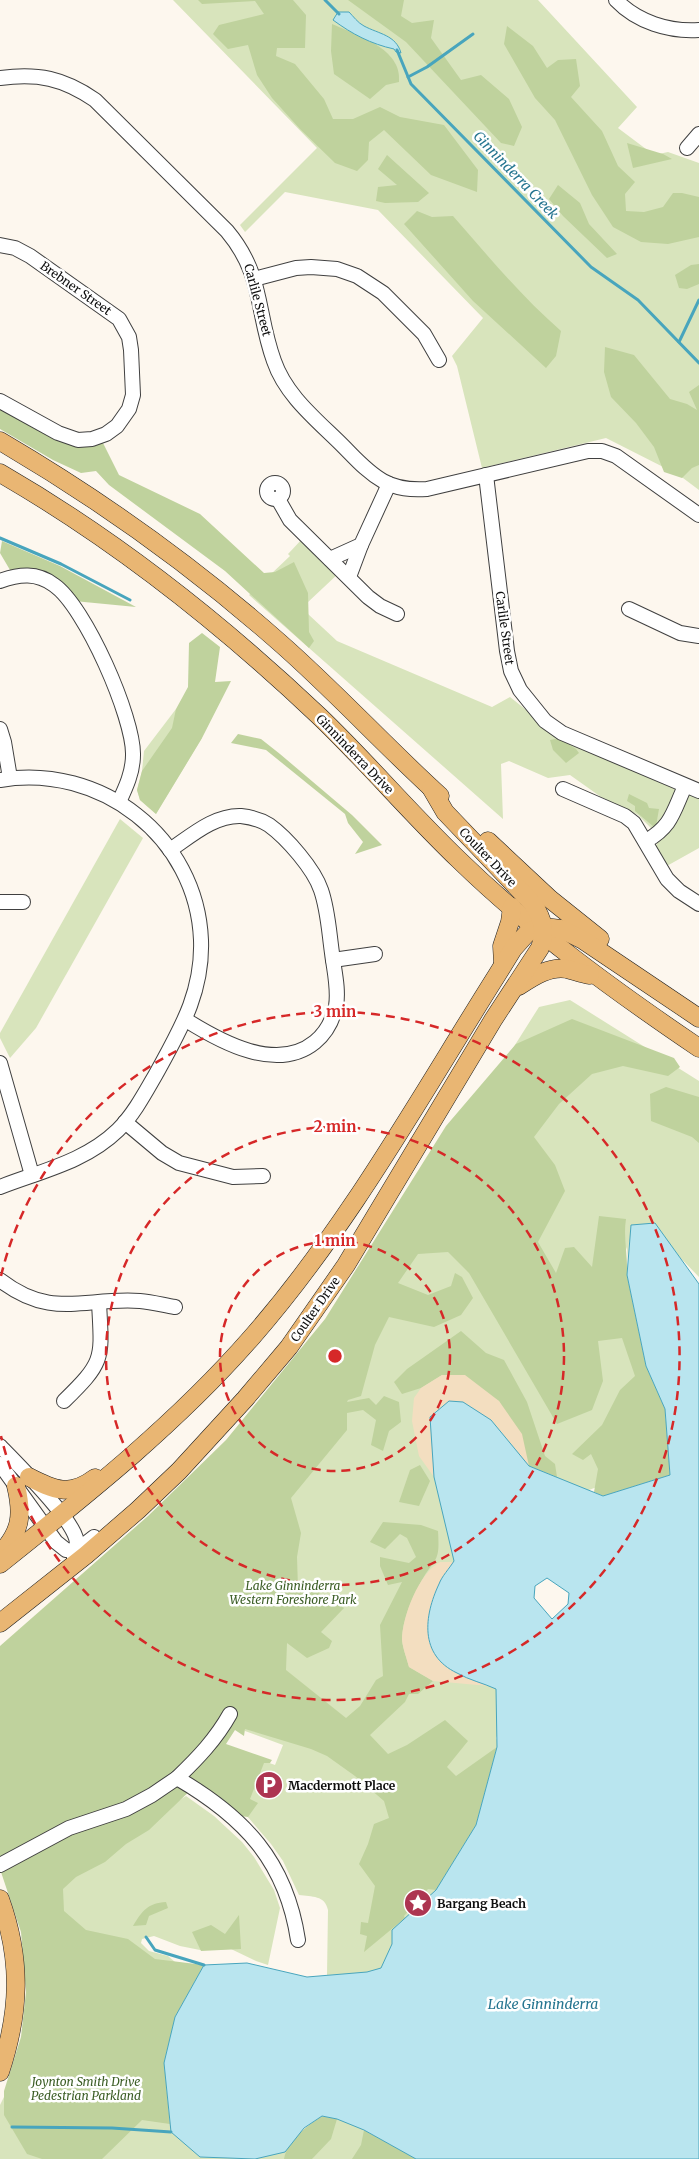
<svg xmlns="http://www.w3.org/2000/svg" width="699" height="2159" font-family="Merriweather,serif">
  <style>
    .green { fill: #d8e4bc }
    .forest { fill: #bfd29d }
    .sand { fill: #f3dec0 }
    .water { fill: #b9e5ef; stroke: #48a5bd; fill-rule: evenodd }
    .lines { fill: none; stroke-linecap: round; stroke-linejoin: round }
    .stream { stroke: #48a5bd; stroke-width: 3 }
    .minor-casing { stroke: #404040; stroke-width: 16 }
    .major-casing { stroke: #1e1e1e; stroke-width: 19 }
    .minor { stroke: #fff; stroke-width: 14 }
    .major { stroke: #e9b673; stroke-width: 18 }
    .ring { fill: none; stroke: #d62828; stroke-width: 2.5; stroke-dasharray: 9 6 }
    .labels { text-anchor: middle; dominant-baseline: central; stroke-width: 5; stroke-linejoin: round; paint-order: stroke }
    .street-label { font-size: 12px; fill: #0d0d0d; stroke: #fff }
    .park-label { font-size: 12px; font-style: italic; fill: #3b5d25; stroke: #fff }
    .poi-label { font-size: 12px; font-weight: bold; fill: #0d0d0d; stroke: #fff; text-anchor: start }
    .water-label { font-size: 14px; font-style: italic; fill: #257590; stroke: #fff }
    .centre { fill: #d62828; stroke: #fff; stroke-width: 2.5 }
    .ring-label { font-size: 15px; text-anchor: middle; font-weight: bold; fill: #d62828; stroke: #fff; stroke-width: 5; stroke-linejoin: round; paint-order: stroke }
  </style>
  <rect width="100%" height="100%" fill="#fdf7ee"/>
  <g class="green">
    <polygon points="173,0 538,0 637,107 618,128 654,155 668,152 699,163 699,490 679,475 606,438 482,468 457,366 452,356 483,318 378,210 285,192 245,232 240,225 317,148"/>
    <polygon points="303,538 340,572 307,603 308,614 337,641 492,707 510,697 540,721 699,792 699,848 665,867 655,848 660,837 638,815 601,797 570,775 548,778 509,761 501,764 503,819 249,595 290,556 288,554"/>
    <polygon points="176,709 202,738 156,814 140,800 137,790 142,771 144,751"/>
    <polygon points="120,819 143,838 36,1028 10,1058 0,1038 0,1033"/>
    <path d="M 570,1000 L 699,1081 L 699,1277 L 666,1243 L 629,1241 L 628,1261 L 627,1247 L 622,1261 L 649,1383 L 607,1483 L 584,1492 L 457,1557 L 426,1616 L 426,1644 L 498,1672 L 499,1731 L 496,1738 L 499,1745 L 489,1755 L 439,1888 L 380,1973 L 327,1975 L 328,1910 C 325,1895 312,1897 299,1895 L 283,1861 L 271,1844 L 247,1816 L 233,1750 L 275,1765 L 283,1745 L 245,1731 L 242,1723 L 218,1475 L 494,1078 L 539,1007 Z"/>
    <polygon points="186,1796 214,1816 242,1842 254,1857 274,1890 280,1908 268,1965 256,1961 231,1949 200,1950 180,1946 154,1936 142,1939 141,1943 149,1951 168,1956 175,1962 182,1963 163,2104 171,2127 258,2158 280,2152 330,2115 352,2122 373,2137 414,2159 0,2159 0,2105 15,2075 31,2026 20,1902"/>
  </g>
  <g class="forest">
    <polygon points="198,0 293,0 306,15 305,48 277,48 276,56 295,64 324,99 333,119 353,119 380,107 400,117 444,125 478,170 477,192 431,175 384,130 369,142 368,160 357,171 335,163 300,129 272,98 257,75 248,45 228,49 213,34 219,25 264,14 255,1 202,4"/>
    <polygon points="348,0 404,0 401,16 412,23 434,20 431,38 461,80 481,75 509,99 522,127 514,146 501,143 406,42"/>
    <path d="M 332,24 C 357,35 403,49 399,82 L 386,85 L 370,99 L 334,74 L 331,51 Z"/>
    <polygon points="507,26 533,46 547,68 558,60 576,59 580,86 571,97 602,131 618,166 635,182 625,194 626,211 644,212 663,207 673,193 682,193 699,197 699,237 668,244 641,242 613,227 592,195 555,120 535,98 504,44"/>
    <polygon points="627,143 663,154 672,159 633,168"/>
    <polygon points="387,155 429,193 418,202 385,203 376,201 378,187 397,185 378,169"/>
    <polygon points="558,185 580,203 589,224 617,254 607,258 563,216 549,199"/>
    <path d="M 417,211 L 432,217 L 453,216 C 488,256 521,296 561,331 L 556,356 L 546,368 L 473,301 L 404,224 Z"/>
    <polygon points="699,264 699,284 687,289 679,288 675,275 691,265"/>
    <polygon points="605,347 634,355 670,399 687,404 697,410 689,392 699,385 699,465 692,468 682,478 664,472 654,447 636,423 611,397 604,372"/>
    <polygon points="0,406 102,441 119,475 200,514 264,573 275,572 294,562 308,593 309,632 314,641 309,648 225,571 109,485 96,471 81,473 53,460 0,429"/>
    <polygon points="2,541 60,566 136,607 74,601 35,571 10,570 0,553"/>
    <polygon points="202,633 220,647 215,682 231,681 202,738 156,814 140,800 137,790 142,771 172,728 176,709 188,687 189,643"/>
    <polygon points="238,734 261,739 280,754 352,815 382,845 355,854 363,842 348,823 345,814 266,750 231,743"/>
    <polygon points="560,738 576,749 579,753 566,763 553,750 550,740"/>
    <polygon points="629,794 647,803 649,808 659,809 656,826 654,827 635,811 635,806 627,801"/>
    <path d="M 572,1019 L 674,1058 L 680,1067 L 668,1076 L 623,1066 L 592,1074 L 559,1104 L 534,1137 L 555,1165 L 565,1191 L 538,1242 L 556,1273 L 565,1248 L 574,1247 L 592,1267 L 599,1216 L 626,1219 C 623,1237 628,1256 627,1275 L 646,1366 L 665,1409 L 670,1475 L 603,1496 L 594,1492 L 598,1469 L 591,1454 L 583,1460 L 572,1454 L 602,1425 L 620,1390 L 635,1376 L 622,1338 L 598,1341 L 603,1381 L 592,1410 L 557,1424 L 469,1273 L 448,1252 L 418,1254 L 398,1283 L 428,1295 L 451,1286 L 455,1273 L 462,1277 L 473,1298 L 461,1315 L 434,1327 L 389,1317 L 375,1345 L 361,1396 L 348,1400 L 347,1402 L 369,1398 L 376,1405 L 384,1396 L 399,1402 L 401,1422 L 389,1431 L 383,1451 L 371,1445 L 376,1420 L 363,1410 L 347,1413 L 347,1430 L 291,1498 L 301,1533 L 297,1557 L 298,1588 L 317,1592 L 344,1608 L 321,1632 L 332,1641 L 329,1648 L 307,1658 L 287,1643 L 286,1670 L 346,1718 L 360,1706 L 376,1680 L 383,1676 L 380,1625 L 402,1582 L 388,1585 L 380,1566 L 380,1557 L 409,1563 L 416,1557 L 407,1538 L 400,1534 L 385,1549 L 370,1542 L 383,1522 L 421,1525 L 438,1531 C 440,1563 436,1556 422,1580 C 412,1597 402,1621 402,1640 C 403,1649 407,1659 409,1667 L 433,1681 L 418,1694 L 409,1694 L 405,1702 L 370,1735 L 388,1754 L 407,1745 L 445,1720 L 468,1741 L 447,1767 L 456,1776 L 497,1747 L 476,1825 L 436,1890 L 428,1889 L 404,1916 L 405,1918 L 364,1952 L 367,1936 L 360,1934 L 361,1922 L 368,1923 L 375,1886 L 359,1864 L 368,1844 L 374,1824 L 389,1818 L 384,1801 L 355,1776 L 327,1756 L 311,1749 L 245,1729 L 244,1736 L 235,1730 L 226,1744 L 272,1760 L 270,1763 L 264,1763 L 250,1799 L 258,1803 L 248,1817 L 240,1816 L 197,1784 L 149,1830 L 126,1844 L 105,1862 L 76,1877 L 63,1889 L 64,1911 L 86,1930 L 128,1939 L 155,1959 L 204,1965 L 175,2017 L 164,2063 L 170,2124 L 142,2120 L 102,2159 L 42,2159 L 27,2154 L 4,2115 L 4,2091 L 21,2037 L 26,1992 L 21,1932 L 0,1869 L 0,1646 L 148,1516 L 226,1440 L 325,1319 L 446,1126 L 516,1044 Z"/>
    <polygon points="666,1087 699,1097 699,1143 692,1137 651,1121 650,1094"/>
    <polygon points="461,1331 486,1353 504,1360 527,1402 545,1456 555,1464 557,1477 529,1466 499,1401 442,1375 421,1388 402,1394 394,1382 407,1369"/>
    <polygon points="420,1465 430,1481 419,1506 399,1502 410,1470"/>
    <path d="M 166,1902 L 168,1908 L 149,1916 L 146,1925 L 133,1926 C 142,1911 148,1903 166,1902 Z"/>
    <polygon points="239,1915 241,1949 201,1951 192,1932 211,1925 225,1934"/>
    <path d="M 322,2116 L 337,2119 L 331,2139 L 312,2159 L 284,2159 C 287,2140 307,2126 322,2116 Z"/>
    <polygon points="364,2130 415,2158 416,2159 352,2159 361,2145"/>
  </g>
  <g class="sand">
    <polygon points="442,1375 465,1375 499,1401 522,1434 529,1466 491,1420 430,1418 434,1477 419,1456 412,1421 414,1398 421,1388"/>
    <path d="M 440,1562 L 454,1562 L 439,1583 L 440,1661 L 456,1673 L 489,1686 L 433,1681 L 409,1667 C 407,1659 403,1649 402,1640 C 402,1617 419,1573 440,1562 Z"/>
  </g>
  <g class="water">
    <path d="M 338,12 L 349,12 C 353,16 358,23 364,26 C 379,34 396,35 401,53 L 396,52 L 394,49 C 371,44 352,34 333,20 Z"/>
    <path d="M 655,1223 L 699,1284 L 699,2159 L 416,2159 L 364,2130 L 337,2119 L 322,2116 L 304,2128 L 285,2152 L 255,2159 L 200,2157 L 171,2132 L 164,2063 L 175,2017 L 204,1965 L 247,1963 L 307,1977 L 367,1972 L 381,1968 L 392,1944 L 392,1930 L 436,1890 L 476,1825 L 497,1747 L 496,1689 C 483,1683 469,1680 457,1673 C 419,1655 424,1616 439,1584 C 442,1576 449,1569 454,1561 L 434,1477 L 430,1417 L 449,1401 L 463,1402 L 491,1420 L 529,1466 L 603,1496 L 670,1475 L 665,1409 L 646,1366 L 627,1275 L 631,1225 ZM 547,1578 L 569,1593 L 568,1604 L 552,1619 L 534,1598 L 535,1586 Z"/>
  </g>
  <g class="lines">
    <g class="stream">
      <polyline points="325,0 339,14"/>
      <polyline points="397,50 411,84 591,267 638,300 699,363"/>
      <polyline points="408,77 427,67 473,34"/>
      <polyline points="679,342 699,300"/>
      <polyline points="0,538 61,564 130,600"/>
      <polyline points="146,1937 155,1950 204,1965"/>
      <polyline points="12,2127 112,2128 171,2132"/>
    </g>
    <defs>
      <g id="minor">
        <path d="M 616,0 C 637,22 669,32 699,30"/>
        <path d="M 0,78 C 38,73 63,78 95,100 L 227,231 C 264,275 256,312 274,361 C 286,396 317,420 343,446 C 355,458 367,472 383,481 C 397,489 411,490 427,489 L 588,451 L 602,451 L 616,456 L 699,515"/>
        <polyline points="687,148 699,134"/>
        <polyline points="0,245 15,248 30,256 119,319 129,337 131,350 133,395 129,409 117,426 106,434 92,439 78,440 58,433 0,401"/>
        <polyline points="254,279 296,268 311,267 337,269 357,276 383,293 424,334 439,360"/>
        <polyline points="486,475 507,651 511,671 520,690 545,721 562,733 699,791"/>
        <circle cx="275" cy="491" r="8"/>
        <polyline points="278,499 290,520 368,597 380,606 397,614"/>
        <polyline points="330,559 361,545 389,484"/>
        <polyline points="349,577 361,545"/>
        <path d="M 0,581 C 19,574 37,572 54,585 C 85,606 134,718 133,755 C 133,772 126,787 119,802"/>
        <polyline points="629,609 680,633 699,636"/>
        <polyline points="0,729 4,742 10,778"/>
        <path d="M 0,780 C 100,763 197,837 201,940 C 203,993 180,1030 156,1074 C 145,1093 134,1114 118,1130 C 85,1162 41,1171 0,1187"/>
        <polyline points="563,789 625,816 634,823 667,879 679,891 699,904"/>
        <path d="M 646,841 C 672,826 673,812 685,786"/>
        <path d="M 170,850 C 191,836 214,815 241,816 C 250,817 261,820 269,825 C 287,838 314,869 321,890 C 328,910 329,932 332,953 C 334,970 339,989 336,1006 C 333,1019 326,1033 315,1042 C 277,1073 221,1042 186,1020"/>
        <polyline points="0,902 23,902"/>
        <polyline points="333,960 375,954"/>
        <polyline points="0,1063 32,1175"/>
        <polyline points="125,1122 162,1153 179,1163 233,1177 263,1176"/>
        <path d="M 0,1280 C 52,1320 84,1297 140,1301 C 152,1302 163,1305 175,1307"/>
        <path d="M 64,1401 C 105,1361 102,1359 99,1303"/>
        <path d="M 0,1446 C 19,1466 69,1515 76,1538 C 78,1545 77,1550 74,1557"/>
        <polyline points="0,1464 56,1542 66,1550 76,1551 94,1537"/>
        <path d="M 177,1778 C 198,1758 216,1739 230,1714"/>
        <path d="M 0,1865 L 69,1828 L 126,1809 L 152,1795 L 177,1778 C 244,1817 286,1861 298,1940"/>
      </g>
      <g id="major">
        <path d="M 0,441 C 99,499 193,566 279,642 C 335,691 385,746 440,796"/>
        <path d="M 0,473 C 116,540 222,624 319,716 C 367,762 410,813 459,860 C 532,931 615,991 699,1048"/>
        <polyline points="488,841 550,899 600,939"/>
        <polyline points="503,964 502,946 510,922 512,907"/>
        <path d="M 519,986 C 533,977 549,966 567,969 C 575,971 582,974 590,975"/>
        <path d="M 29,1477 C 54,1490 70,1497 95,1478"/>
        <path d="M 0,1554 C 21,1532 23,1515 16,1486"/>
        <path d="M 0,1564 C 89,1493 177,1423 252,1337 C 348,1227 420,1097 497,975 L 513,949 L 529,931 L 544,927 L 561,929 L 583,940 L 699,1018"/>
        <path d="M 0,1623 L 86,1555 L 138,1510 L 179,1471 L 245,1399 L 289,1347 L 346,1265 L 493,1020 L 540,948 C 546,931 543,919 533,904 L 445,812 L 431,788"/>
        <path d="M 0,1899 C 22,1960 20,2012 0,2072"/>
      </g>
    </defs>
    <use href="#minor" class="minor-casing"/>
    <use href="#major" class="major-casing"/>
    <use href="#minor" class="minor"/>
    <use href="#major" class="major"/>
  </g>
  <g class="ring">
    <circle cx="335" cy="1356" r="115"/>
    <circle cx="335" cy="1356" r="229"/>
    <path d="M1 1276A344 344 0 1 1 1 1436"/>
  </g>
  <defs>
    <symbol id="parking-disc" viewBox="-11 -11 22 22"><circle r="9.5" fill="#ad3551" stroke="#fff"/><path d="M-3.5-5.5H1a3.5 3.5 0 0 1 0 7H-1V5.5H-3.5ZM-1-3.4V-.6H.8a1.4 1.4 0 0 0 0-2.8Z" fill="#fff"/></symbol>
    <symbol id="sight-disc" viewBox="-11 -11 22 22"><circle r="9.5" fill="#ad3551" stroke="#fff"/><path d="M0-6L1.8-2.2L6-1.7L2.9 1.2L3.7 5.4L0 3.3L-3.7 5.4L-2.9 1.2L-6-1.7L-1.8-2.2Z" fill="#fff"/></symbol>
  </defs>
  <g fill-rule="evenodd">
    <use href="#parking-disc" x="253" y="1769" width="32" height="32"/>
    <use href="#sight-disc" x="402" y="1887" width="32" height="32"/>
  </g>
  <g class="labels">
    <g class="street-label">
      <text transform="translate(76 288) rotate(35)">Brebner Street</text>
      <text transform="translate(258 300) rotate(75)">Carlile Street</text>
      <text transform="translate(505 628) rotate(82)">Carlile Street</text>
      <text transform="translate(355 754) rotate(46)">Ginninderra Drive</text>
      <text transform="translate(488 857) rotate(46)">Coulter Drive</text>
      <text transform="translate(315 1309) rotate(-55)">Coulter Drive</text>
    </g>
    <g class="park-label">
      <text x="293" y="1585">Lake Ginninderra<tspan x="293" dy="14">Western Foreshore Park</tspan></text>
      <text x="86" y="2081">Joynton Smith Drive<tspan x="86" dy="14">Pedestrian Parkland</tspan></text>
    </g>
    <g class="poi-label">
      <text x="288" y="1785">Macdermott Place</text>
      <text x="437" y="1903">Bargang Beach</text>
    </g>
    <g class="water-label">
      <text transform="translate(516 175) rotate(46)">Ginninderra Creek</text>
      <text x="543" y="2004">Lake Ginninderra</text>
    </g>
  </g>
  <circle cx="335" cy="1356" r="8" class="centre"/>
  <g class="ring-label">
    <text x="335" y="1017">3 min</text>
    <text x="335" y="1132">2 min</text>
    <text x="335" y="1246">1 min</text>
  </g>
</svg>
